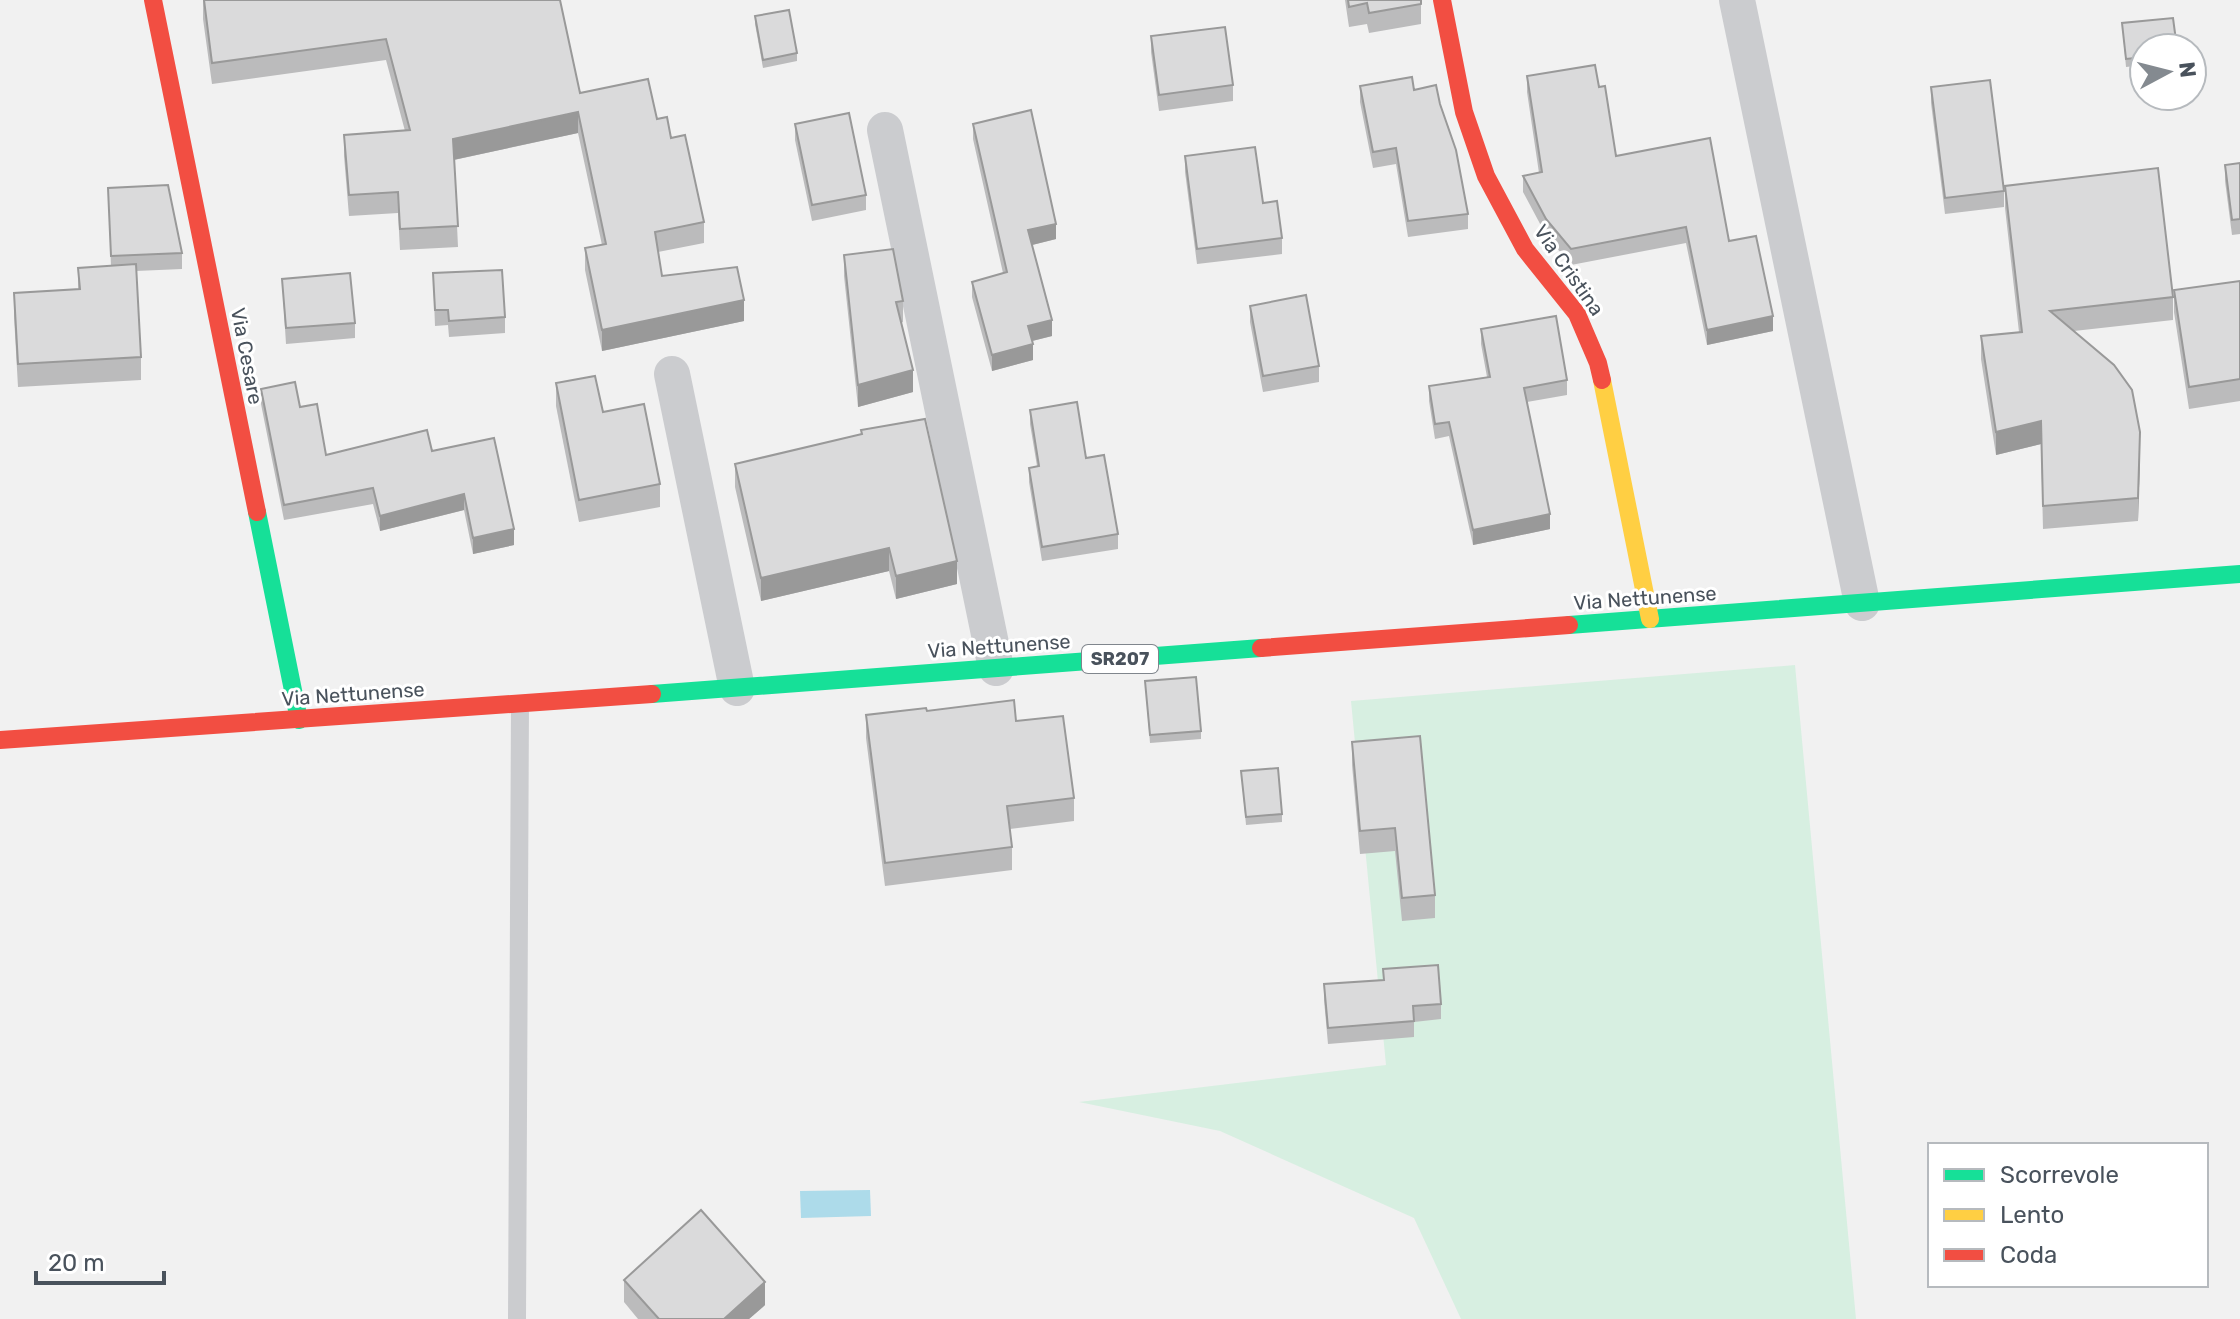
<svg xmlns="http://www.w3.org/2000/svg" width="2240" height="1319" font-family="Rubik,sans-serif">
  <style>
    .green { fill: #d7efe1 }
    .water { fill: #addbea }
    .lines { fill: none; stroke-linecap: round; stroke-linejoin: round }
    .lane { stroke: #cbcccf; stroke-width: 18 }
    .street { stroke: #cbcccf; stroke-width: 36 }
    .fast { stroke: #16e098; stroke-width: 18 }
    .slow { stroke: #ffcf43; stroke-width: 18 }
    .jam { stroke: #f24e42; stroke-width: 18 }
    .wall { fill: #bbbbbc }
    .shaded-wall { fill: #999 }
    .building { fill: #dadadb; stroke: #999; stroke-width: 2 }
    .labels { text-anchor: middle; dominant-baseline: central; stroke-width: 6; stroke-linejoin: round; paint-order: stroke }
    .shield { fill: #fff; stroke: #80868d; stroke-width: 2 }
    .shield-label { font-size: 18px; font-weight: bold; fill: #49525c }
    .street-label { font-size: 20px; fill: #49525c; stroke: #fff }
  </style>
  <rect width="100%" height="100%" fill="#f1f1f1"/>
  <polygon class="green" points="1795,665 1856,1319 1461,1319 1414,1218 1220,1131 1079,1102 1386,1065 1351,701"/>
  <polygon class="water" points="870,1190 871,1216 801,1218 800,1191"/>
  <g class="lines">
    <polyline class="lane" points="517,1319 520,704"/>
    <g class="street">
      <polyline points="1737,0 1862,603"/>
      <polyline points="885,130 996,668"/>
      <polyline points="672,374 737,688"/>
    </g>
    <g class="fast">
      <polyline points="257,512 299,720"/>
      <polyline points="1569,625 2240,574"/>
      <polyline points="652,694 1261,648"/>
    </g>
    <polyline class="slow" points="1602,380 1650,619"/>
    <g class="jam">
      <polyline points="153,0 257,512"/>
      <polyline points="1442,0 1464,112 1486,176 1525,249 1577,314 1598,363 1602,380"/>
      <polyline points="1261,648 1569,625"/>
      <polyline points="0,740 652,694"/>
    </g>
  </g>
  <g class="wall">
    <polygon points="203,0 560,0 580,93 657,119 671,138 704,222 704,243 658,252 662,276 744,321 602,351 585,270 585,248 602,245 578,133 454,160 458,247 400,250 398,213 349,216 344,156 344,135 405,131 386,60 212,84 203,19"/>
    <polygon points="1345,0 1421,0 1421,24 1369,33 1367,24 1349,27"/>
    <polygon points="755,16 797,53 797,61 763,68 755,24"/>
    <polygon points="2122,23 2144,48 2144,65 2126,67"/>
    <polygon points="1151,36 1233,85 1233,101 1159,111 1151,52"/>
    <polygon points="1527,76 1599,87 1616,156 1729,241 1773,331 1707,345 1686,243 1571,265 1546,235 1523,192 1523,176 1539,173 1527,92"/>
    <polygon points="1360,86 1414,90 1440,104 1468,214 1468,229 1408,237 1396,164 1373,168 1360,102"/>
    <polygon points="1931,87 2004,191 2004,207 1945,214 1931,103"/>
    <polygon points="795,124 866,195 866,210 812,221 795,140"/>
    <polygon points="973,124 1056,239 1032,245 1052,336 1032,341 1033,360 992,371 972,297 972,282 1003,273 973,139"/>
    <polygon points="1185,156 1263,203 1282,238 1282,254 1197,264 1185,172"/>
    <polygon points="2240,163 2240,234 2232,235 2225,181 2225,165"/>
    <polygon points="2005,186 2173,297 2173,320 2074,331 2140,455 2138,521 2043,529 2041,444 1996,455 1981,359 1981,336 2019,332 2005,208"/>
    <polygon points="108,188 182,253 182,269 136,271 141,357 141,380 18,387 14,316 14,293 78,289 78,268 111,266"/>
    <polygon points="844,255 903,301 903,322 901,323 913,392 858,407 844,276"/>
    <polygon points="433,273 505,317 505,333 449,337 448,325 435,326"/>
    <polygon points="282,279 355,323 355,338 286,344"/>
    <polygon points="2240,281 2240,401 2189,409 2174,312 2174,290"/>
    <polygon points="1250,306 1319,366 1319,382 1263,392 1250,322"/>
    <polygon points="1481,329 1567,380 1567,395 1527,402 1550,529 1473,545 1449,436 1435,439 1429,401 1429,386 1487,377 1481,344"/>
    <polygon points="556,383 660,484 660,507 579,522 556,406"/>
    <polygon points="261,389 300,407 326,455 432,451 514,545 473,554 464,510 380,531 373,504 284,520 261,404"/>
    <polygon points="1030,410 1086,458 1118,534 1118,549 1042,561 1029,482 1029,468 1037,466 1030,424"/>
    <polygon points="861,430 957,584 896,599 889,571 761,601 735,487 735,464 861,435"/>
    <polygon points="1145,681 1201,731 1201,739 1150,743"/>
    <polygon points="927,711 1016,721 1074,798 1074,821 1010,829 1012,847 1012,870 885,886 866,738 866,715"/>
    <polygon points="1352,742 1435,895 1435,918 1402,921 1395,851 1360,854 1352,765"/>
    <polygon points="1241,771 1282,814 1282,822 1246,825"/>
    <polygon points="1324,984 1441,1004 1441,1019 1414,1022 1414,1037 1328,1044 1324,1000"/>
    <polygon points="624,1280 765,1305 749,1319 638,1319 624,1302"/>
  </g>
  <g class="shaded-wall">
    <polygon points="578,112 578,133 453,160 453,139"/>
    <polygon points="1056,224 1056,239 1028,246 1028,230"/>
    <polygon points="744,300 744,321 602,351 602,330"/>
    <polygon points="1773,316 1773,331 1707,345 1707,330"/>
    <polygon points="1052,320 1052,336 1028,342 1028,326"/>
    <polygon points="1033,344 1033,360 992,371 992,355"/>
    <polygon points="913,370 913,392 858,407 858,385"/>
    <polygon points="2041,421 2041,444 1996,455 1996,432"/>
    <polygon points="2140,432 2140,455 2138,521 2138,498"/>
    <polygon points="464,494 464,510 380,531 380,516"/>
    <polygon points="1550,514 1550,529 1473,545 1473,530"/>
    <polygon points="514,529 514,545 473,554 473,538"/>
    <polygon points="889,548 889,571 761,601 761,578"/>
    <polygon points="957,561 957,584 896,599 896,576"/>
    <polygon points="765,1282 765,1305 749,1319 724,1319"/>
  </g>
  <g class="building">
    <polygon points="204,0 560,0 580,93 648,79 657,119 667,117 671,138 685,135 704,222 655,232 662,276 737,267 744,300 602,330 585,248 606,244 578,112 453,139 458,226 400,229 398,192 349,195 344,135 410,130 386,39 212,63"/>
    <polygon points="1348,0 1421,0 1421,4 1369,13 1367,3 1349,7"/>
    <polygon points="789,10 797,53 763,60 755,16"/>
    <polygon points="2173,18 2177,48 2144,48 2144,57 2126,59 2122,23"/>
    <polygon points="1225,27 1233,85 1159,95 1151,36"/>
    <polygon points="1595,65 1599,87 1605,86 1616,156 1710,138 1729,241 1756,236 1773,316 1707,330 1686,227 1571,249 1546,219 1523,176 1542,172 1527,76"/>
    <polygon points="1412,77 1414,90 1436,85 1440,104 1456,150 1468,214 1408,221 1396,148 1373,152 1360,86"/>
    <polygon points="1990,80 2004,191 1945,198 1931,87"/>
    <polygon points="1031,110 1056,224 1028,230 1052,320 1028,326 1033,344 992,355 972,282 1007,272 973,124"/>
    <polygon points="849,113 866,195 812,205 795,124"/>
    <polygon points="1255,147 1263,203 1277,201 1282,238 1197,249 1185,156"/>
    <polygon points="2240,163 2240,219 2232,220 2225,165"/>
    <polygon points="2158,168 2173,297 2050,311 2114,365 2132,390 2140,432 2138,498 2043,506 2041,421 1996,432 1981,336 2022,332 2005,186"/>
    <polygon points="168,185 182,253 111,256 108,188"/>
    <polygon points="893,249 903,301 896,302 913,370 858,385 844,255"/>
    <polygon points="136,264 141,357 18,364 14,293 80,289 78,268"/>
    <polygon points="502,270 505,317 449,321 448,310 435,310 433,273"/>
    <polygon points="350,273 355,323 286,328 282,279"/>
    <polygon points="2240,281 2240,379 2189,387 2174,290"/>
    <polygon points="1306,295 1319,366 1263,376 1250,306"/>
    <polygon points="1556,316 1567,380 1524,388 1550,514 1473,530 1449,422 1435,424 1429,386 1490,377 1481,329"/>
    <polygon points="595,376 603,412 644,404 660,484 579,500 556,383"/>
    <polygon points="295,382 300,407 317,404 326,455 427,430 432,451 494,438 514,529 473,538 464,494 380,516 373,488 284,505 261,389"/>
    <polygon points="1077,402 1086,458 1104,455 1118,534 1042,547 1029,468 1039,466 1030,410"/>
    <polygon points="925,419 957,561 896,576 889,548 761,578 735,464 862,434 861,430"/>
    <polygon points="1196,677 1201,731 1150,735 1145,681"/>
    <polygon points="1014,700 1016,721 1063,716 1074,798 1007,806 1012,847 885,863 866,715 926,708 927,711"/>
    <polygon points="1420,736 1435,895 1402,898 1395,828 1360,831 1352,742"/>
    <polygon points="1278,768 1282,814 1246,817 1241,771"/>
    <polygon points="1438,965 1441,1004 1413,1006 1414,1021 1328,1028 1324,984 1384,980 1383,969"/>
    <polygon points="701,1210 765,1282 724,1319 659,1319 624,1280"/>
  </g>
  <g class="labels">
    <rect class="shield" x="1082" y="645" width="76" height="28" rx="6"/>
    <g class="shield-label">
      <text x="1120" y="659">SR207</text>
    </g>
    <g class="street-label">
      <text transform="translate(1569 270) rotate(55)">Via Cristina</text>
      <text transform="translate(247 356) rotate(79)">Via Cesare</text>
      <text transform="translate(1645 598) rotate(-4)">Via Nettunense</text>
      <text transform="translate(999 646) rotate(-4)">Via Nettunense</text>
      <text transform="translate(353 694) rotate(-4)">Via Nettunense</text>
    </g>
  </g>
  <rect x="1928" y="1143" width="280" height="144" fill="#ffffff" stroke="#b6babe" stroke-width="2"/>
  <rect x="1944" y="1169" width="40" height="12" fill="#16e098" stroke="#b6babe" stroke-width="2"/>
  <text x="2000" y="1183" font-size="24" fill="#49525c">Scorrevole</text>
  <rect x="1944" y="1209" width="40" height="12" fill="#ffcf43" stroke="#b6babe" stroke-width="2"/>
  <text x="2000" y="1223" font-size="24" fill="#49525c">Lento</text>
  <rect x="1944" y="1249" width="40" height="12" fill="#f24e42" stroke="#b6babe" stroke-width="2"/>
  <text x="2000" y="1263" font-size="24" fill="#49525c">Coda</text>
  <g transform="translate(2168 72) rotate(83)"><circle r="38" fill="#ffffff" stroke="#b6babe" stroke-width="2"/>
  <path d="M0-6L14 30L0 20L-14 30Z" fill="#848a90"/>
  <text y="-12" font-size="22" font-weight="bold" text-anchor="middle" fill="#49525c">N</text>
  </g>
  <path d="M36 1271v12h128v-12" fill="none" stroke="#49525c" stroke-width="4"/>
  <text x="48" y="1271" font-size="24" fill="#49525c" stroke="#ffffff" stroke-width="6" paint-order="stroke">20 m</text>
</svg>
